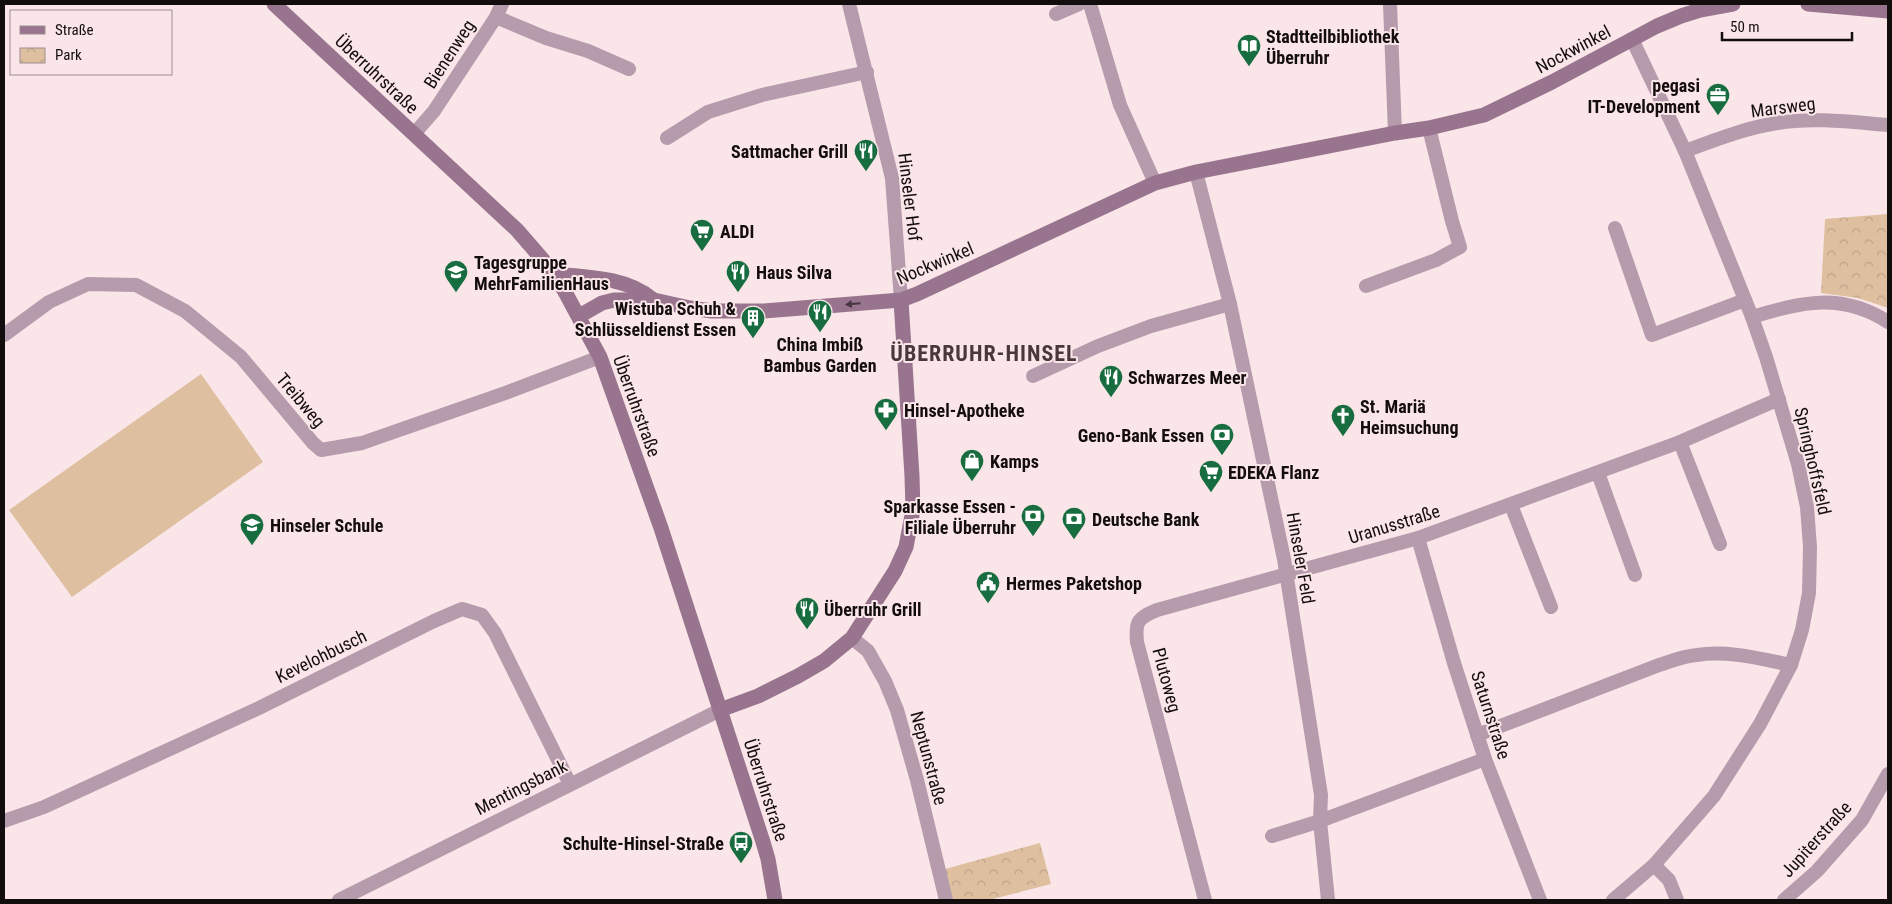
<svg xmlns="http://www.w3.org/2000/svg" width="1892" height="904" font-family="'Roboto Condensed',sans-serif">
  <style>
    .park { fill: url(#park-crowns) }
    .pitch { fill: #debfa0 }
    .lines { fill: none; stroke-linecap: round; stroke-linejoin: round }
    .street { stroke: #b59bac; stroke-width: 14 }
    .secondary { stroke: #99748e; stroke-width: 15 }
    .oneway { fill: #493641 }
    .labels { text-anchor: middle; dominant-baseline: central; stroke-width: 4; stroke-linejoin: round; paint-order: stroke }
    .poi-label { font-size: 18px; font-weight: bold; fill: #140d0e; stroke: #fae5e8; text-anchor: start }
    .street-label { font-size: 18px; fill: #140d0e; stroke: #fae5e8 }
    .district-label { font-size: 22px; font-weight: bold; letter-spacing: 1px; fill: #48383b; stroke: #fae5e8 }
  </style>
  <defs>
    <pattern id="park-crowns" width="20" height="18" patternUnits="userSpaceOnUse" patternTransform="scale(1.25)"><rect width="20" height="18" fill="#debfa0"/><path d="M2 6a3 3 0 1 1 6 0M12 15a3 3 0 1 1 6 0" fill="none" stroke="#bea389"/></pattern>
  </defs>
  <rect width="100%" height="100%" fill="#fae5e8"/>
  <g class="park">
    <polygon points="1888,214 1888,308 1858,298 1821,293 1825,219"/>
    <polygon points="1040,843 1051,884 989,900 953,900 945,869"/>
  </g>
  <polygon class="pitch" points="201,374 263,462 72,597 9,510"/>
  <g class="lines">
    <g class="street">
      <polyline points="849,4 892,178 901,300"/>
      <polyline points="1090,4 1120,105 1155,183"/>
      <polyline points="1390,4 1395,133"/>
      <polyline points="1056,14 1079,4"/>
      <polyline points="496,17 546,38 588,51 629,69"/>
      <polyline points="414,134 434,111 496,17 502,4"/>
      <polyline points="667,138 708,112 762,95 867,72"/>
      <path d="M 1685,151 C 1715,140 1745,128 1777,123 C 1813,117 1852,122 1888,125"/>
      <polyline points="1196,172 1230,304 1284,559 1321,795 1320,821 1328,900"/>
      <polyline points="1615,228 1652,335 1745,300"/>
      <polyline points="1366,286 1436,260 1460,247 1452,221 1429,128"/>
      <path d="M 1752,317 C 1802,302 1841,292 1888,322"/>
      <polyline points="4,335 49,302 88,284 136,285 185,311 241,357 313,443 321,450 362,443 508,392 600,357"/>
      <polyline points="1033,376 1098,346 1151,326 1230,304"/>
      <polyline points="1680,442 1720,544"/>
      <polyline points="1598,473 1635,575"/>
      <polyline points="1511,505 1551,607"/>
      <polyline points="1418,538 1454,663 1485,759 1540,900"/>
      <polyline points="852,638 868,651 885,681 897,710 917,780 946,900"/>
      <path d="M 1477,735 L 1659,665 C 1671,661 1684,656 1697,655 C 1728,650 1761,659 1791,665"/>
      <polyline points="4,821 44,807 259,708 434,621 462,609 482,615 495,633 570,784"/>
      <polyline points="1272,836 1320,821 1485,759"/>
      <polyline points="1654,865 1669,880 1677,900"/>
      <polyline points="339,900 720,710"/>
      <path d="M 1205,900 L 1137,642 C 1135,621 1138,618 1157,610 L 1418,538 L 1680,442 L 1779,399"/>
      <polyline points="1613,900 1654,865 1714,796 1760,724 1791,665 1802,630 1809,593 1810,547 1807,507 1798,464 1766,357 1752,317 1685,151 1632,39"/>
      <polyline points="1784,900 1817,871 1862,820 1888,774"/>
    </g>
    <g class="secondary">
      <polyline points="274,4 517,230 543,260 564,290 600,357 661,528 763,842 768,859 775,900"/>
      <polyline points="1808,4 1888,11"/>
      <path d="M 554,274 C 586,277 627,277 652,299"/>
      <polyline points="579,316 602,303 614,300 654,300 690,308 712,311 764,311 901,300 917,294 1155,183 1196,172 1395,133 1429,128 1484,115 1552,82 1657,26 1681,16 1700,10 1733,4"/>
      <polyline points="720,710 758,696 798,676 824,661 852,638 895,571 906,547 913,510 912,476 901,300"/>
    </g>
  </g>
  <defs><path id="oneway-solid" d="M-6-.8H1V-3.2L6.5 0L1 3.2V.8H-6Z" transform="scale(1.25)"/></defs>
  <use class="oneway" href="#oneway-solid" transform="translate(853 304) rotate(175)"/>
  <defs>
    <symbol id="library-pin" viewBox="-11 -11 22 30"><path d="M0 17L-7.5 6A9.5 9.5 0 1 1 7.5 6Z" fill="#176d3f" stroke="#fae5e8"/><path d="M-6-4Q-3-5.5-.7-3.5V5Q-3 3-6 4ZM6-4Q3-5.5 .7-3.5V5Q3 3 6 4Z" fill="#fff"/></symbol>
    <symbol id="office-pin" viewBox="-11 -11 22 30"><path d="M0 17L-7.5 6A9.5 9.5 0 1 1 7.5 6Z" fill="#176d3f" stroke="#fae5e8"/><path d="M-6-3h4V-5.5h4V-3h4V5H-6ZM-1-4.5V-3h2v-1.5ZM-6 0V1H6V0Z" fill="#fff"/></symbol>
    <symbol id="restaurant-pin" viewBox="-11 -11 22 30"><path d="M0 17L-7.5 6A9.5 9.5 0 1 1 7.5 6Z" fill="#176d3f" stroke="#fae5e8"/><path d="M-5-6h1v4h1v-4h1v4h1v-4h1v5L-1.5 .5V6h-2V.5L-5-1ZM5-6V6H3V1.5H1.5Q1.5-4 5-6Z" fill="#fff"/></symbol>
    <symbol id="supermarket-pin" viewBox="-11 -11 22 30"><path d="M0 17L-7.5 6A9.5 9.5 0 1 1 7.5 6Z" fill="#176d3f" stroke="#fae5e8"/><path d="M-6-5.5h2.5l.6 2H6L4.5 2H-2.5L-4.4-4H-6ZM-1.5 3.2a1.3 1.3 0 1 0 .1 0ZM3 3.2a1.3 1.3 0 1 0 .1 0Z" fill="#fff"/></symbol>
    <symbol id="school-pin" viewBox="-11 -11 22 30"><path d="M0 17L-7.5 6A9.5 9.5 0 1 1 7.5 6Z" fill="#176d3f" stroke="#fae5e8"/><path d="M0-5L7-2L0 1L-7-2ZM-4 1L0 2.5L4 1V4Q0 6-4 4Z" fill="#fff"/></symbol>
    <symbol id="building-pin" viewBox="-11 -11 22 30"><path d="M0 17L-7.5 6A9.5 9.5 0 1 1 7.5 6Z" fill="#176d3f" stroke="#fae5e8"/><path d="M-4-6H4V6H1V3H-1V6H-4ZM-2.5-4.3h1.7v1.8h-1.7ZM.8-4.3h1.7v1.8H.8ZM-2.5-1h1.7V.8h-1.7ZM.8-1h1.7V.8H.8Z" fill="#fff"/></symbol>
    <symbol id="pharmacy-pin" viewBox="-11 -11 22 30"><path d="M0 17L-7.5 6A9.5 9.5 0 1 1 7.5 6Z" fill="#176d3f" stroke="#fae5e8"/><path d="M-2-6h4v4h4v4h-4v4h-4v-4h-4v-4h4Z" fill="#fff"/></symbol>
    <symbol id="church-pin" viewBox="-11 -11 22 30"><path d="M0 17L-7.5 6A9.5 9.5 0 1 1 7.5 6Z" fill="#176d3f" stroke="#fae5e8"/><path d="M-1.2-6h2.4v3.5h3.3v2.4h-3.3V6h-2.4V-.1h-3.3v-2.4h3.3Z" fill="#fff"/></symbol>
    <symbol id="bank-pin" viewBox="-11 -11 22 30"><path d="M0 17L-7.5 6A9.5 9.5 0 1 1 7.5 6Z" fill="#176d3f" stroke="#fae5e8"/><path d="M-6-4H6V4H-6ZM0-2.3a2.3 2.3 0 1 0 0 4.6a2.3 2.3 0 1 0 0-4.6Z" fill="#fff"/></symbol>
    <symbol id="shop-pin" viewBox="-11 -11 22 30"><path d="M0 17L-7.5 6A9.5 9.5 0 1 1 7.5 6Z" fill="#176d3f" stroke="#fae5e8"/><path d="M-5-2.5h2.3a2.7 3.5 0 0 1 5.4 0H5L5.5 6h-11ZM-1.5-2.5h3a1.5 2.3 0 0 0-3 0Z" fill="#fff"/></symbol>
    <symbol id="civic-pin" viewBox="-11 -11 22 30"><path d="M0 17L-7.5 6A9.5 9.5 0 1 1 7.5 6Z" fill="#176d3f" stroke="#fae5e8"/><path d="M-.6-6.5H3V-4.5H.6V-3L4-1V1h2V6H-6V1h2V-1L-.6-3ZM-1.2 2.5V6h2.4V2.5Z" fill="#fff"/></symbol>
    <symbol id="bus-pin" viewBox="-11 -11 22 30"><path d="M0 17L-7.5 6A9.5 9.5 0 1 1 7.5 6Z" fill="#176d3f" stroke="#fae5e8"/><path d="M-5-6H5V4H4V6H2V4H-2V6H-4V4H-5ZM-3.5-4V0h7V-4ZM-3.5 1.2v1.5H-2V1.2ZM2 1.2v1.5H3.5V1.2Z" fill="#fff"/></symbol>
  </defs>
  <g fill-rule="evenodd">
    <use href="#library-pin" x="1235" y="32" width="28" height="38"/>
    <use href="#office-pin" x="1704" y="81" width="28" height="38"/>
    <use href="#restaurant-pin" x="852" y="137" width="28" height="38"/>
    <use href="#supermarket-pin" x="688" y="217" width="28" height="38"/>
    <use href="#school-pin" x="442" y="258" width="28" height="38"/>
    <use href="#restaurant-pin" x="724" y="258" width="28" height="38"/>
    <use href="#restaurant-pin" x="806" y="298" width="28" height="38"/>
    <use href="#building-pin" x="739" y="304" width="28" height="38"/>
    <use href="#restaurant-pin" x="1097" y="363" width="28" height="38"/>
    <use href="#pharmacy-pin" x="872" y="396" width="28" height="38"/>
    <use href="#church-pin" x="1329" y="402" width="28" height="38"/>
    <use href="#bank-pin" x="1208" y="421" width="28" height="38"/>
    <use href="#shop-pin" x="958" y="447" width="28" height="38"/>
    <use href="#supermarket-pin" x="1197" y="458" width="28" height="38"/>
    <use href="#bank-pin" x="1019" y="502" width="28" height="38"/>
    <use href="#bank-pin" x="1060" y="505" width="28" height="38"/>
    <use href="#school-pin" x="238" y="511" width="28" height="38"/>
    <use href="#civic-pin" x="974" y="569" width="28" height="38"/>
    <use href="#restaurant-pin" x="793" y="595" width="28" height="38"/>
    <use href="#bus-pin" x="727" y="829" width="28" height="38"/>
  </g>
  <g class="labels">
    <g class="poi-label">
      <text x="1266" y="36">Stadtteilbibliothek<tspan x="1266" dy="21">Überruhr</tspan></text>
      <text x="1700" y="85" text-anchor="end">pegasi<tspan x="1700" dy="21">IT-Development</tspan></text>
      <text x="848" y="151" text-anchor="end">Sattmacher Grill</text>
      <text x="720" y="231">ALDI</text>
      <text x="474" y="262">Tagesgruppe<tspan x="474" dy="21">MehrFamilienHaus</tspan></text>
      <text x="756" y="272">Haus Silva</text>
      <text x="736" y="308" text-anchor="end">Wistuba Schuh &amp;<tspan x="736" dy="21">Schlüsseldienst Essen</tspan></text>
      <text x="820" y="344" text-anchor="middle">China Imbiß<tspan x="820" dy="21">Bambus Garden</tspan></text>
      <text x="1128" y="377">Schwarzes Meer</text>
      <text x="1360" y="406">St. Mariä<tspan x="1360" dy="21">Heimsuchung</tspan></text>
      <text x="904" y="410">Hinsel-Apotheke</text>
      <text x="1204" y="435" text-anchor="end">Geno-Bank Essen</text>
      <text x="990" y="461">Kamps</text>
      <text x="1228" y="472">EDEKA Flanz</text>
      <text x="1016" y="506" text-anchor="end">Sparkasse Essen -<tspan x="1016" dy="21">Filiale Überruhr</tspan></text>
      <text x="1092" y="519">Deutsche Bank</text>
      <text x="270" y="525">Hinseler Schule</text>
      <text x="1006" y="583">Hermes Paketshop</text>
      <text x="824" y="609">Überruhr Grill</text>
      <text x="724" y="843" text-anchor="end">Schulte-Hinsel-Straße</text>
    </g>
    <g class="street-label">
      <text transform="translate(1573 49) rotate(-28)">Nockwinkel</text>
      <text transform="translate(449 54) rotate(-57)">Bienenweg</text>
      <text transform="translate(377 74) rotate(43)">Überruhrstraße</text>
      <text transform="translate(1783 107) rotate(-7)">Marsweg</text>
      <text transform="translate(910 197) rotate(83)">Hinseler Hof</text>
      <text transform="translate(935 263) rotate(-23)">Nockwinkel</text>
      <text transform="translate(301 400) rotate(50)">Treibweg</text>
      <text transform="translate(637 406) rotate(70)">Überruhrstraße</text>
      <text transform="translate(1813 461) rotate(77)">Springhoffsfeld</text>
      <text transform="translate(1394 524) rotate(-17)">Uranusstraße</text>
      <text transform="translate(1301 558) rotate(80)">Hinseler Feld</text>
      <text transform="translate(321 656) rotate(-26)">Kevelohbusch</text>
      <text transform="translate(1167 680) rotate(75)">Plutoweg</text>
      <text transform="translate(1491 715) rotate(72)">Saturnstraße</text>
      <text transform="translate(929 758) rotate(75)">Neptunstraße</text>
      <text transform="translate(521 787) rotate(-27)">Mentingsbank</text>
      <text transform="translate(766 790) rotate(72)">Überruhrstraße</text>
      <text transform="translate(1816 839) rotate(-48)">Jupiterstraße</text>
    </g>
    <g class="district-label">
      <text x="984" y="353">ÜBERRUHR-HINSEL</text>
    </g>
  </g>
  <rect width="1892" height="904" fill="none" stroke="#140d0e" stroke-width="10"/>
  <rect x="10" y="10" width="162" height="65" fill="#fae5e8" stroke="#9e8f91"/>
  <rect x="20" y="26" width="25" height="8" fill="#99748e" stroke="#9e8f91"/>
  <text x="55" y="35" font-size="15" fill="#140d0e">Straße</text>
  <rect x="20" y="48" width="25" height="15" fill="url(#park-crowns)" stroke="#9e8f91"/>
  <text x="55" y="60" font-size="15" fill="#140d0e">Park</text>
  <path d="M1722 32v8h130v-8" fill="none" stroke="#140d0e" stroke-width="2.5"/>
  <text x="1730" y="32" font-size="15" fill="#140d0e" stroke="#fae5e8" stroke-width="4" paint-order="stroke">50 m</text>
</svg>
